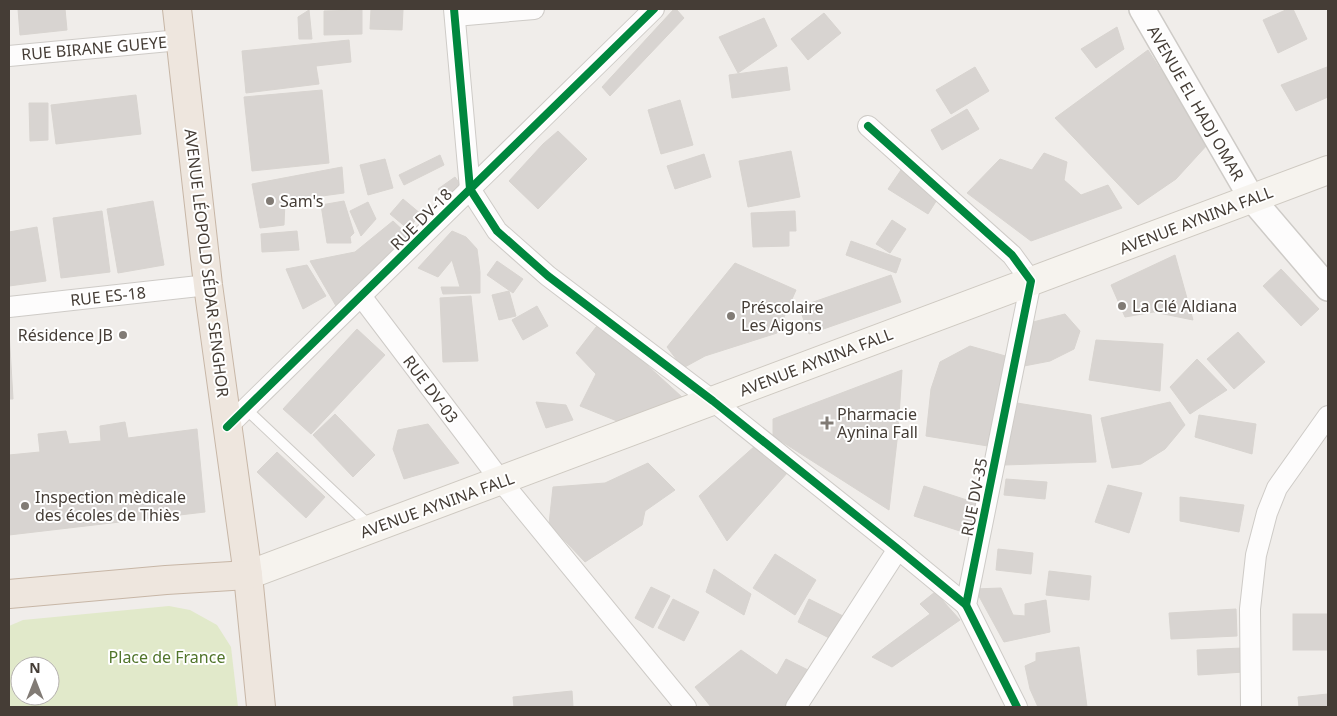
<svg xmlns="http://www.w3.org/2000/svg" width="1337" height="716" font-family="'Noto Sans',sans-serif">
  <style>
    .green { fill: #e1e9ca; fill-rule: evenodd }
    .building { fill: #d8d4d1; stroke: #d8d4d0 }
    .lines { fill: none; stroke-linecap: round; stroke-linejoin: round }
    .service-casing { stroke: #cecbc7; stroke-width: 12 }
    .minor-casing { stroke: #cecbc7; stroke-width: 22 }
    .tertiary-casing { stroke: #cecbc7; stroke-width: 28 }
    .secondary-casing { stroke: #cec9c1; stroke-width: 30 }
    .trunk-casing { stroke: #c7b6a6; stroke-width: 30 }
    .service { stroke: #fdfcfc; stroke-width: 10 }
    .minor { stroke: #fdfcfc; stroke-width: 20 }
    .tertiary { stroke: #fdfcfc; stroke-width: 25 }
    .secondary { stroke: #f6f3ee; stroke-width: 28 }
    .trunk { stroke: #eee6de; stroke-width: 28 }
    .cycleway-casing { stroke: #fff; stroke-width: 11 }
    .cycleway { stroke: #00873e; stroke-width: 8 }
    .poi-dot { fill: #817b75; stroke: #fff; stroke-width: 2 }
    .labels { text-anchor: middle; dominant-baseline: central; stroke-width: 4; stroke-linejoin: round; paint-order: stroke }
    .street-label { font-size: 16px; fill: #453d36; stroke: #fff }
    .poi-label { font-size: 16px; fill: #453d36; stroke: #fff; text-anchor: start }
    .park-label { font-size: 16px; fill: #51752b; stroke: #fff }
  </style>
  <rect width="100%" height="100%" fill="#f0edea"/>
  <path class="green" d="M 169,606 L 190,610 L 217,625 L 231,647 L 238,707 L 9,707 L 9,626 L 23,620 ZM 20,666 L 50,666 L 50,696 L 20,696 Z"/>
  <g class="building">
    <polygon points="18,9 65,9 67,30 20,35"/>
    <polygon points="371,9 403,10 402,30 370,29"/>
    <polygon points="674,9 676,9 684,18 610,96 602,87"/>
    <polygon points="1288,9 1293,9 1307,39 1278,53 1263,20"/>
    <polygon points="309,10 312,39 299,39 298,17"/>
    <polygon points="362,10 362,34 324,35 324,11"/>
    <polygon points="824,13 841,33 808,60 791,39"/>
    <polygon points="764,18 777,46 738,73 719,37"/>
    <polygon points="1117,27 1124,49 1096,68 1081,49"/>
    <polygon points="349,40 351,62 316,66 319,84 246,93 242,51"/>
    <polygon points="1148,50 1208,144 1176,179 1138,205 1055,118"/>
    <polygon points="787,67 790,90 732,98 729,75"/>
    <polygon points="975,67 989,91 951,114 936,90"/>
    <polygon points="1327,67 1328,97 1296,111 1281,85"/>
    <polygon points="322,90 329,163 252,171 244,97"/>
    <polygon points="136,95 141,134 56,144 51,105"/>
    <polygon points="680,100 693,145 661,154 648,110"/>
    <polygon points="29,103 48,103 48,140 30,141"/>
    <polygon points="967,109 979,129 942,150 931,130"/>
    <polygon points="558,131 587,159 573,173 543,144"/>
    <polygon points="543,144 573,173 538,209 509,181"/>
    <polygon points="791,151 800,197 748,207 739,161"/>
    <polygon points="1044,153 1067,162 1064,180 1081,195 1108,185 1122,208 1031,241 967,193 1000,159 1032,170"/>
    <polygon points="704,154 711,177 675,189 667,166"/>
    <polygon points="440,155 444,165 404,185 399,175"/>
    <polygon points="385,159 393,188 368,195 360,165"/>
    <polygon points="342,167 344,193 285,201 284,225 260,228 252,184"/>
    <polygon points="901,170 940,195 928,214 888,189"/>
    <polygon points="455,177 462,187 445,199 438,189"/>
    <polygon points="403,199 421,214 408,229 390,214"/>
    <polygon points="153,201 164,265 118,273 107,209"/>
    <polygon points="344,201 354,233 350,237 351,243 327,243 321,205"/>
    <polygon points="368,202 376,219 361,236 350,211"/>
    <polygon points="102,211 110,272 61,278 53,218"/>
    <polygon points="795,211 796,231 789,231 789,246 753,247 751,213"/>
    <polygon points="892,220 906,229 890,253 876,244"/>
    <polygon points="393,221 408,235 370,279 336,306 310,261 355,252"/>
    <polygon points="37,227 46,281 9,286 9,232"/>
    <polygon points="297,231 299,250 262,252 261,234"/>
    <polygon points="452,231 466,237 477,249 480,272 480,293 443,294 441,287 460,287 452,260 438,277 418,268"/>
    <polygon points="851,241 901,259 896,273 846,255"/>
    <polygon points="1175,255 1193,320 1154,312 1125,317 1111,285"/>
    <polygon points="497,261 523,279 513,293 487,275"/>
    <polygon points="735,263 796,290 777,333 705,356 683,368 667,347"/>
    <polygon points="307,265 326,296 303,309 286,269"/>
    <polygon points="1281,269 1319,309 1301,326 1263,286"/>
    <polygon points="891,275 901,302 809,334 799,307"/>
    <polygon points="509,291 516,316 499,320 492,295"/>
    <polygon points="471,296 478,361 443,362 440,298"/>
    <polygon points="537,306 548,326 523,340 512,320"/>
    <polygon points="1065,314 1080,331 1074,349 1050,361 1024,366 1033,322"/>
    <polygon points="600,322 683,398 622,423 580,406 596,374 576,353"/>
    <polygon points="357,329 385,355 311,434 283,409"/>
    <polygon points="9,331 13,399 9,399"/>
    <polygon points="1238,332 1265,362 1234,389 1207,359"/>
    <polygon points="1096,340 1163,344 1160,391 1089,380"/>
    <polygon points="970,346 1009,357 994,447 926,436 931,389 940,362"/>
    <polygon points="1197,359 1227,390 1190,414 1170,387"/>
    <polygon points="902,370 898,432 889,510 773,436 773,419"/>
    <polygon points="536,402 566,405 573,420 546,428"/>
    <polygon points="1170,402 1185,425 1165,449 1141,464 1112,468 1101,418"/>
    <polygon points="1017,403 1091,415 1096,462 1004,465"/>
    <polygon points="335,414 375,455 353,477 313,435"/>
    <polygon points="1199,415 1256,424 1252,454 1195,437"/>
    <polygon points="125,422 128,438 197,429 205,512 9,535 9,455 40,452 38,434 66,431 69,444 101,441 100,426"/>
    <polygon points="428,424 459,463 404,479 393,449 398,430"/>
    <polygon points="756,445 788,472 727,541 699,496"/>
    <polygon points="277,452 325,497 306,518 257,472"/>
    <polygon points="648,463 675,490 645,511 642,525 585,562 549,524 553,487 605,483"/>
    <polygon points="1006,479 1047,482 1045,499 1004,495"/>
    <polygon points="1108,485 1142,493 1129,533 1095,522"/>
    <polygon points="924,486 982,505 972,535 914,516"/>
    <polygon points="1180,497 1244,505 1239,532 1180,521"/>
    <polygon points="998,549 1033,553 1031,574 996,570"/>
    <polygon points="775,554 816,580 795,615 753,588"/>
    <polygon points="714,569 751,594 744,615 706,592"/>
    <polygon points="1049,571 1091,576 1089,600 1046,595"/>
    <polygon points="651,587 670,596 653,628 635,618"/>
    <polygon points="1001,588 1013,615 1025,616 1025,604 1046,600 1050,632 1004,642 975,589"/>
    <polygon points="935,592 960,620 892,667 872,657 930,614 920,604"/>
    <polygon points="673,599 699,612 684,641 658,628"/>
    <polygon points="809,599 847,618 835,641 798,622"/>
    <polygon points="1236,609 1237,636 1171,639 1169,613"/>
    <rect x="1293" y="614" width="35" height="36"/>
    <polygon points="1079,647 1087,707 1038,707 1030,689 1025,666 1036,661 1036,653"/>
    <polygon points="1243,648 1244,672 1198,675 1197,650"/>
    <polygon points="741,650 777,675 786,659 816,674 792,707 711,707 695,687"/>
    <polygon points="572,691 573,707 514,707 513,697"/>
    <polygon points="1328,694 1328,707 1299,707 1298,697"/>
  </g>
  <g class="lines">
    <defs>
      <polyline id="service" points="246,409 371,527"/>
      <g id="minor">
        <polyline points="454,9 470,189 497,231 548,276 713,401 898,549 966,605"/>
        <polyline points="455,16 534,9"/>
        <polyline points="9,56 180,40"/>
        <polyline points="868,126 1012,255 1031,281 966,605 1017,707"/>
        <polyline points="361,296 501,481 686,707"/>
        <polyline points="9,307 208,285"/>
        <polyline points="227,427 654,9"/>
        <polyline points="796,707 898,549"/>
        <polyline points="1251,707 1250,609 1256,555 1267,513 1277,488 1328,416"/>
      </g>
      <polyline id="tertiary" points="1142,9 1252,199 1328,288"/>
      <polyline id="secondary" points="248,575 1328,170"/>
      <g id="trunk">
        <polyline points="177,9 208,285 248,575 261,707"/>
        <polyline points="9,594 166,580 248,575"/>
      </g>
    </defs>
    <use href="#service" class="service-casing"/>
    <use href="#minor" class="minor-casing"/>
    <use href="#tertiary" class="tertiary-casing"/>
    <use href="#secondary" class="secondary-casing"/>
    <use href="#trunk" class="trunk-casing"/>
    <use href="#service" class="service"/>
    <use href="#minor" class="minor"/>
    <use href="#tertiary" class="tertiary"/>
    <use href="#secondary" class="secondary"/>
    <use href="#trunk" class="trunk"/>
    <defs>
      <g id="cycleway">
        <polyline points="454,9 470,189 497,231 548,276 713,401 898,549 966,605"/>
        <polyline points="868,126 1012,255 1031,281 966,605 1017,707"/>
        <polyline points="227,427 654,9"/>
      </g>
    </defs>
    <use href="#cycleway" class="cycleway-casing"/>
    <use href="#cycleway" class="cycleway"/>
  </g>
  <g class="poi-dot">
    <circle cx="270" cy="201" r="5"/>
    <circle cx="1122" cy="306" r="5"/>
    <circle cx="731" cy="316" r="5"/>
    <circle cx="123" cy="335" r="5"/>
    <path d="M824.5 415.5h5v5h5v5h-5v5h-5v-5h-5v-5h5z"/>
    <circle cx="25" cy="506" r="5"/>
  </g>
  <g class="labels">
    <g class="street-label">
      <text transform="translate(94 48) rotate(-5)">RUE BIRANE GUEYE</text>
      <text transform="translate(1196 103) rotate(60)">AVENUE EL HADJ OMAR</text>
      <text transform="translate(421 219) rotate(-45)">RUE DV-18</text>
      <text transform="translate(1196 220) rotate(-21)">AVENUE AYNINA FALL</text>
      <text transform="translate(207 263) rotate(83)">AVENUE LÉOPOLD SÉDAR SENGHOR</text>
      <text transform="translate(108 296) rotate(-6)">RUE ES-18</text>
      <text transform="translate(816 362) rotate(-21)">AVENUE AYNINA FALL</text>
      <text transform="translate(431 389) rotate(53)">RUE DV-03</text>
      <text transform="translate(974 497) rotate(-79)">RUE DV-35</text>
      <text transform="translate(437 505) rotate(-20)">AVENUE AYNINA FALL</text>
    </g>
    <g class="poi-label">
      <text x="280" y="201">Sam's</text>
      <text x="1132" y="306">La Clé Aldiana</text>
      <text x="741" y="307">Préscolaire<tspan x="741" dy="18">Les Aigons</tspan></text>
      <text x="113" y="335" text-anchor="end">Résidence JB</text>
      <text x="837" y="414">Pharmacie<tspan x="837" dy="18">Aynina Fall</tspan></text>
      <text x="35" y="497">Inspection mèdicale<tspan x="35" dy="18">des écoles de Thiès</tspan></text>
    </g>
    <g class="park-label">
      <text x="167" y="657">Place de France</text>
    </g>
  </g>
  <rect width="1337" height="716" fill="none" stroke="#453d36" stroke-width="20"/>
  <g transform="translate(35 681)"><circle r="24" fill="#ffffff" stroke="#b5b1af"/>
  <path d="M0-4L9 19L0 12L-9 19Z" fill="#817b75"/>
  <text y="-8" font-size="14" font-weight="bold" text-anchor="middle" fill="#453d36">N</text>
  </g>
</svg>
